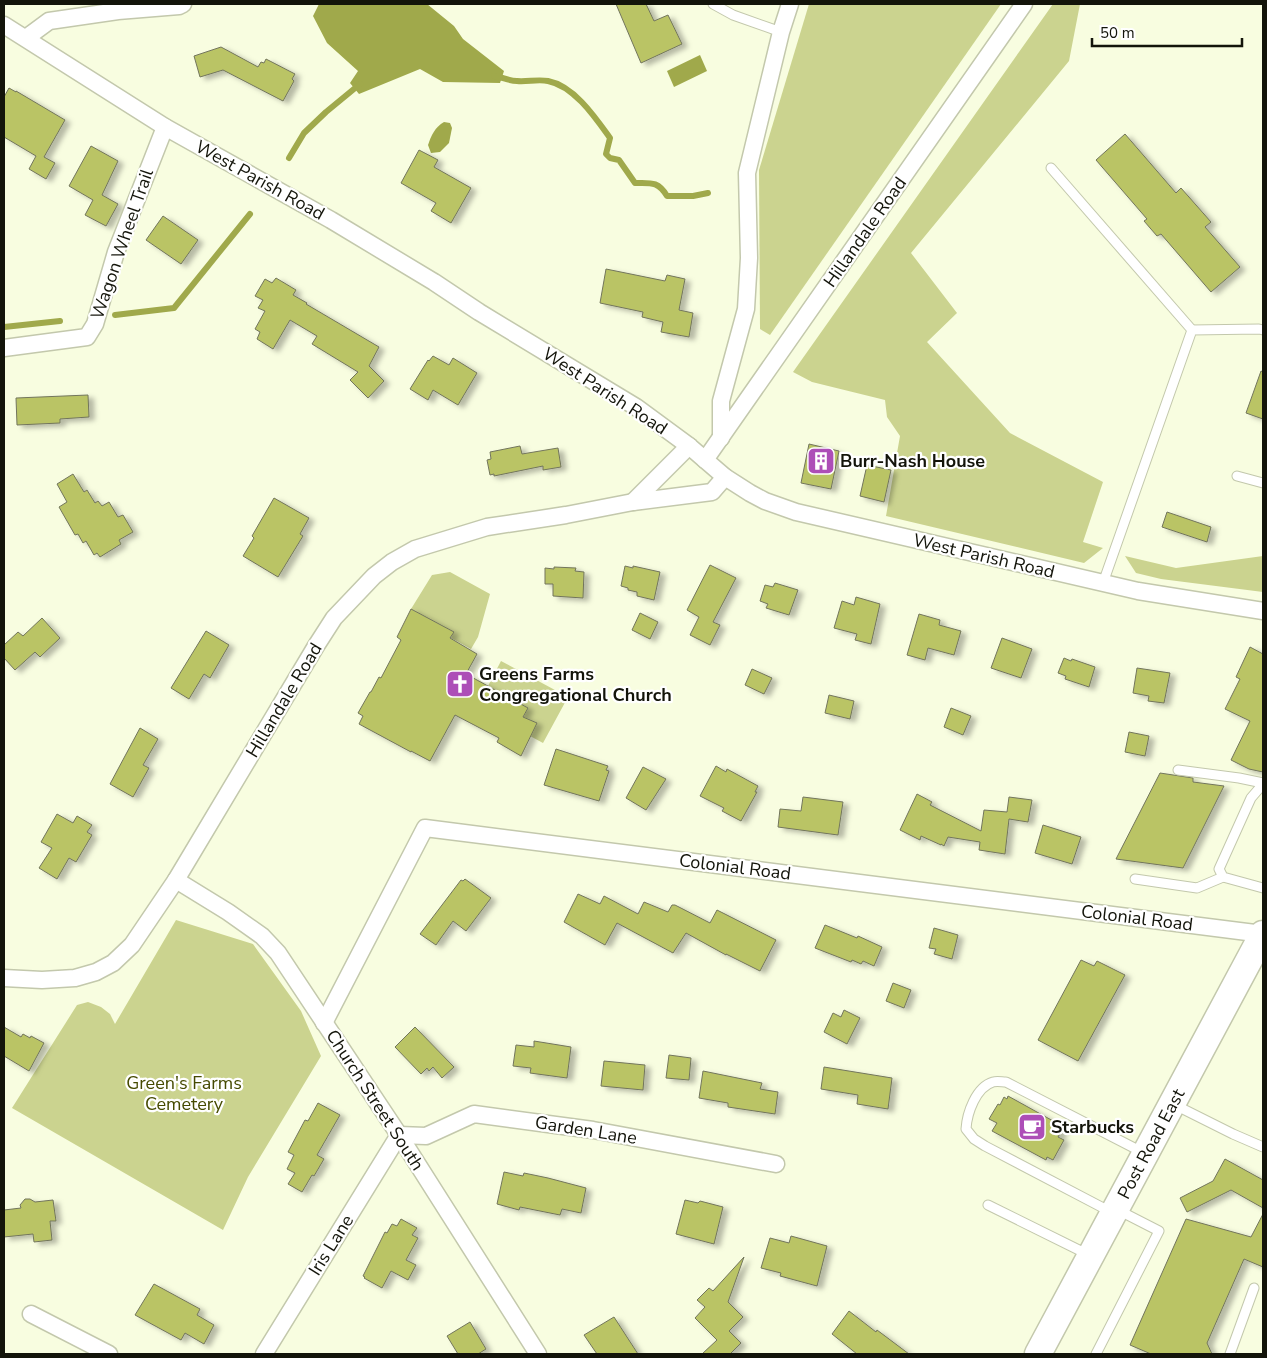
<svg xmlns="http://www.w3.org/2000/svg" width="1267" height="1358" font-family="'Nunito Sans',sans-serif">
  <style>
    .green { fill: #cbd38f }
    .water { fill: #a0a94b }
    .lines { fill: none; stroke-linecap: round; stroke-linejoin: round }
    .stream { stroke: #a0a94b; stroke-width: 6 }
    .building { fill: #bac465; stroke: #72755c; filter: url(#shadow) }
    .service-casing { stroke: #c3c8ac; stroke-width: 11 }
    .minor-casing { stroke: #c3c8ac; stroke-width: 19 }
    .primary-casing { stroke: #c3c8ac; stroke-width: 29 }
    .service { stroke: #fff; stroke-width: 9 }
    .minor { stroke: #fff; stroke-width: 16 }
    .primary { stroke: #fff; stroke-width: 26 }
    .labels { text-anchor: middle; dominant-baseline: central; stroke-width: 4.5; stroke-linejoin: round; paint-order: stroke }
    .street-label { font-size: 18px; fill: #13140a; stroke: #fff }
    .poi-label { font-size: 18px; font-weight: bold; fill: #13140a; stroke: #fff; text-anchor: start }
    .park-label { font-size: 18px; fill: #454a00; stroke: #fff }
  </style>
  <defs>
    <filter id="shadow"><feDropShadow dx="5.5" dy="3" stdDeviation="2.5" flood-color="#0004"/></filter>
  </defs>
  <rect width="100%" height="100%" fill="#f8fde0"/>
  <g class="green">
    <polygon points="809,4 1001,4 770,335 760,329 759,170"/>
    <polygon points="1053,4 1080,4 1069,61 911,253 957,313 927,342 1010,433 1103,482 1083,542 1103,548 1084,563 886,516 900,436 887,417 885,400 812,382 793,372"/>
    <polygon points="1125,556 1176,568 1263,556 1263,592 1161,579 1136,573"/>
    <polygon points="450,572 490,594 478,637 471,649 451,638 453,632 411,609 432,575"/>
    <polygon points="501,661 568,697 543,743 517,729 528,708 488,686"/>
    <polygon points="176,920 253,944 301,1011 321,1056 248,1177 223,1230 12,1108 77,1005 88,1002 101,1007 110,1014 115,1024"/>
  </g>
  <g class="water">
    <polygon points="319,4 427,4 454,26 463,39 504,71 500,83 443,82 420,69 359,94 350,83 358,71 327,43 313,16"/>
    <polygon points="700,55 707,71 674,87 667,71"/>
    <path d="M 444,122 L 450,123 L 452,128 L 449,143 L 440,152 L 431,153 L 428,145 C 431,136 435,127 444,122 Z"/>
  </g>
  <g class="lines">
    <g class="stream">
      <path d="M 494,76 C 502,77 509,81 517,81 C 527,82 538,79 548,81 C 574,86 595,117 610,138 L 606,154 L 610,158 L 619,160 L 635,183 C 651,183 658,181 667,196 L 693,196 L 708,193"/>
      <polyline points="289,158 304,133 326,112 360,84"/>
      <polyline points="115,315 174,308 250,214"/>
      <polyline points="4,327 60,321"/>
    </g>
  </g>
  <g class="building">
    <polygon points="616,4 646,4 654,21 668,15 682,44 641,63"/>
    <polygon points="221,47 258,67 261,62 264,63 266,59 295,74 292,79 294,81 283,101 223,70 200,77 194,56"/>
    <polygon points="9,88 16,92 16,91 65,120 44,157 55,163 46,179 29,169 36,156 4,137 4,97"/>
    <polygon points="1125,134 1176,193 1181,188 1211,222 1205,227 1240,267 1211,292 1161,234 1157,236 1144,221 1147,219 1096,160"/>
    <polygon points="91,146 118,161 102,195 118,204 106,226 85,215 93,200 69,186"/>
    <polygon points="419,150 438,160 434,167 471,188 451,223 431,211 436,203 401,183"/>
    <polygon points="163,216 198,240 181,264 146,240"/>
    <polygon points="606,269 665,281 667,275 685,279 679,310 693,313 689,337 661,332 663,322 642,317 643,312 600,303"/>
    <polygon points="276,278 296,290 293,295 307,303 306,304 379,347 369,366 384,381 368,398 350,380 358,372 312,344 317,336 290,320 273,349 257,339 260,332 255,329 265,311 258,308 263,300 255,296 265,279 272,283"/>
    <polygon points="433,356 449,365 453,358 477,373 458,405 433,390 428,400 410,389 428,360 429,361"/>
    <polygon points="1261,371 1263,372 1263,419 1246,413"/>
    <polygon points="88,395 89,417 60,419 60,423 17,425 16,398"/>
    <polygon points="809,444 839,451 831,489 801,483"/>
    <polygon points="520,446 522,454 558,448 561,467 543,470 543,466 494,476 494,474 490,475 487,460 491,459 490,452"/>
    <polygon points="867,465 891,470 884,502 860,496"/>
    <polygon points="73,474 84,492 87,490 95,503 98,501 102,506 109,502 118,517 123,515 133,532 119,540 121,544 100,557 97,553 94,555 86,541 83,543 78,534 75,535 59,507 67,502 57,484"/>
    <polygon points="274,498 309,518 300,534 303,536 278,577 243,556 254,538 252,536"/>
    <polygon points="1167,512 1211,527 1207,542 1162,527"/>
    <polygon points="710,565 736,578 713,622 720,625 710,645 690,635 699,617 687,610"/>
    <polygon points="625,566 633,568 633,566 660,572 654,600 637,596 637,592 628,590 628,588 621,586"/>
    <polygon points="554,567 576,568 575,571 584,572 583,598 553,596 553,584 545,584 545,568 554,569"/>
    <polygon points="775,583 798,590 789,615 766,608 768,604 760,601 765,585 773,587"/>
    <polygon points="856,597 880,604 871,644 855,640 857,634 834,628 842,601 854,605"/>
    <polygon points="411,609 454,632 450,638 477,654 466,674 528,708 523,717 537,723 521,756 497,742 499,738 455,715 430,761 411,751 411,752 359,724 363,716 358,713 370,692 371,692 379,677 381,678 401,640 397,637"/>
    <polygon points="640,613 658,622 650,639 632,630"/>
    <polygon points="919,614 940,620 939,625 961,631 954,655 928,648 925,660 907,655"/>
    <polygon points="42,618 60,638 40,657 35,652 15,670 4,658 4,645 18,632 23,636"/>
    <polygon points="206,631 229,645 210,678 204,674 189,699 171,688"/>
    <polygon points="1002,638 1032,649 1021,678 991,668"/>
    <polygon points="1250,647 1263,654 1263,772 1249,769 1231,760 1250,721 1225,709 1240,679 1236,677"/>
    <polygon points="1064,658 1071,661 1072,659 1095,667 1089,687 1065,679 1066,676 1058,673"/>
    <polygon points="1137,668 1170,673 1164,703 1148,701 1149,696 1133,693"/>
    <polygon points="752,669 772,678 764,694 745,685"/>
    <polygon points="829,695 854,701 850,719 825,713"/>
    <polygon points="951,708 971,716 963,735 944,727"/>
    <polygon points="140,728 158,739 143,765 149,768 133,797 110,784"/>
    <polygon points="1129,732 1149,736 1145,756 1125,752"/>
    <polygon points="556,749 608,766 606,770 609,771 599,801 544,785"/>
    <polygon points="716,766 726,772 727,769 758,786 755,792 757,792 741,821 722,811 724,808 700,796"/>
    <polygon points="643,767 666,779 646,810 626,798"/>
    <polygon points="1160,773 1193,778 1193,782 1224,786 1183,868 1116,859"/>
    <polygon points="917,794 932,802 930,805 981,831 984,810 1007,812 1009,797 1032,800 1028,822 1009,819 1005,854 979,850 980,842 948,837 944,846 941,844 941,845 921,836 920,840 900,830"/>
    <polygon points="803,797 843,802 838,835 778,827 780,809 801,811"/>
    <polygon points="57,814 73,823 77,816 92,825 87,832 92,835 76,862 69,858 57,879 39,868 52,848 41,842"/>
    <polygon points="1043,825 1081,837 1072,864 1035,853"/>
    <polygon points="465,879 491,898 466,931 453,921 436,945 420,934 461,880 463,881"/>
    <polygon points="578,894 600,904 604,896 638,914 644,902 668,912 672,905 675,905 710,923 717,910 776,940 760,971 726,954 726,955 686,933 673,953 617,923 605,945 564,922"/>
    <polygon points="825,925 857,938 858,936 882,947 874,966 863,961 861,964 852,960 851,962 815,948"/>
    <polygon points="934,928 958,935 952,959 934,954 936,949 929,948"/>
    <polygon points="1081,960 1094,966 1097,961 1125,975 1078,1061 1038,1040"/>
    <polygon points="893,983 911,990 904,1008 886,1001"/>
    <polygon points="844,1010 860,1018 847,1044 824,1032 833,1013 841,1017"/>
    <polygon points="4,1027 21,1037 23,1034 30,1038 31,1036 44,1043 29,1071 4,1056"/>
    <polygon points="415,1027 454,1067 442,1078 433,1067 429,1071 427,1068 421,1074 395,1047"/>
    <polygon points="534,1041 571,1047 567,1078 530,1073 531,1068 513,1066 516,1045 534,1047"/>
    <polygon points="669,1055 691,1058 689,1080 666,1078"/>
    <polygon points="604,1061 645,1065 643,1090 601,1086"/>
    <polygon points="824,1067 892,1078 888,1109 857,1104 858,1095 821,1089"/>
    <polygon points="703,1071 762,1083 760,1089 778,1092 775,1114 728,1107 728,1103 699,1098"/>
    <polygon points="1008,1096 1064,1127 1058,1137 1064,1140 1053,1160 1047,1157 1046,1160 992,1131 997,1123 989,1119 998,1104 1000,1105 1004,1097 1007,1099"/>
    <polygon points="318,1103 340,1115 317,1155 324,1159 314,1176 312,1175 302,1192 288,1184 295,1173 287,1169 294,1155 288,1152 305,1120 308,1121"/>
    <polygon points="1225,1159 1263,1180 1263,1208 1231,1190 1187,1212 1180,1198 1213,1181"/>
    <polygon points="504,1172 523,1176 524,1173 548,1178 586,1188 581,1213 562,1209 560,1215 520,1207 519,1210 497,1204"/>
    <polygon points="25,1199 30,1199 35,1202 53,1200 56,1221 50,1221 52,1240 34,1242 33,1234 4,1237 4,1210 21,1208 20,1205"/>
    <polygon points="685,1200 698,1203 700,1201 723,1207 714,1244 676,1234"/>
    <polygon points="1263,1214 1263,1267 1244,1259 1207,1343 1212,1354 1151,1354 1130,1345 1186,1219 1251,1237"/>
    <polygon points="401,1219 417,1228 412,1235 418,1238 406,1260 416,1265 408,1280 391,1271 382,1288 364,1278 365,1277 363,1276 385,1232 387,1233 392,1224 397,1226"/>
    <polygon points="791,1236 827,1246 817,1286 780,1276 781,1273 761,1268 770,1238 789,1243"/>
    <polygon points="744,1257 728,1302 743,1317 729,1331 741,1343 730,1354 702,1354 717,1340 695,1318 705,1307 697,1300 709,1288 713,1291"/>
    <polygon points="154,1284 200,1309 197,1315 214,1325 204,1344 185,1333 181,1340 135,1315"/>
    <polygon points="849,1311 876,1332 877,1330 909,1354 857,1354 832,1334"/>
    <polygon points="614,1317 638,1354 597,1354 584,1335"/>
    <polygon points="470,1322 486,1349 478,1354 458,1354 447,1336"/>
  </g>
  <g class="lines">
    <defs>
      <g id="service">
        <polyline points="713,4 733,15 781,32"/>
        <polyline points="1051,168 1192,330"/>
        <polyline points="1237,476 1263,483"/>
        <polyline points="1103,583 1192,330 1259,329 1263,330"/>
        <polyline points="1178,770 1239,778 1263,783"/>
        <polyline points="1263,784 1251,798 1219,869 1223,877 1263,888"/>
        <polyline points="1135,879 1197,888 1223,877"/>
        <polyline points="1173,1104 1233,1134 1263,1147"/>
        <polyline points="988,1205 1089,1255"/>
        <path d="M 1111,1212 L 985,1146 L 974,1139 L 966,1129 C 967,1113 976,1087 993,1082 C 997,1081 1002,1082 1006,1082 L 1144,1153"/>
        <polyline points="1096,1354 1159,1231 1118,1210"/>
        <polyline points="1230,1354 1254,1288"/>
      </g>
      <g id="minor">
        <polyline points="4,25 165,127 331,220 434,282 479,312 636,407 689,446 725,477 750,493 765,501 796,512 1138,591 1263,611"/>
        <polyline points="26,38 49,21 118,11 179,6 183,4"/>
        <polyline points="4,348 87,337 95,324 116,252 165,127"/>
        <polyline points="721,438 721,401 746,309 749,258 747,173 781,32 790,4"/>
        <polyline points="705,460 1024,4"/>
        <polyline points="633,502 689,446"/>
        <polyline points="176,880 228,912 262,936 278,953 399,1135 538,1354"/>
        <polyline points="4,978 42,980 75,978 96,972 113,963 132,945 176,880 316,646 334,618 374,576 392,562 415,549 487,527 566,515 633,502 712,492 725,477"/>
        <polyline points="324,1023 425,828 1263,934"/>
        <polyline points="31,1314 109,1354"/>
        <polyline points="264,1354 399,1135 426,1136 474,1114 593,1130 776,1164"/>
      </g>
      <polyline id="primary" points="1038,1354 1263,934"/>
    </defs>
    <use href="#service" class="service-casing"/>
    <use href="#minor" class="minor-casing"/>
    <use href="#primary" class="primary-casing"/>
    <use href="#service" class="service"/>
    <use href="#minor" class="minor"/>
    <use href="#primary" class="primary"/>
  </g>
  <defs>
    <symbol id="building-square" viewBox="-11 -11 22 22"><rect x="-9" y="-9" width="18" height="18" rx="4" fill="#ad4eb7" stroke="#fff"/><path d="M-4-6H4V6H1V3H-1V6H-4ZM-2.5-4.3h1.7v1.8h-1.7ZM.8-4.3h1.7v1.8H.8ZM-2.5-1h1.7V.8h-1.7ZM.8-1h1.7V.8H.8Z" fill="#fff"/></symbol>
    <symbol id="church-square" viewBox="-11 -11 22 22"><rect x="-9" y="-9" width="18" height="18" rx="4" fill="#ad4eb7" stroke="#fff"/><path d="M-1.2-6h2.4v3.5h3.3v2.4h-3.3V6h-2.4V-.1h-3.3v-2.4h3.3Z" fill="#fff"/></symbol>
    <symbol id="cafe-square" viewBox="-11 -11 22 22"><rect x="-9" y="-9" width="18" height="18" rx="4" fill="#ad4eb7" stroke="#fff"/><path d="M-5.5-4.5H6V0H3Q3 3.5 0 3.5H-2.5Q-5.5 3.5-5.5 0ZM3-3.2v2h1.7v-2ZM-6 4.5H4V6H-6Z" fill="#fff"/></symbol>
  </defs>
  <g fill-rule="evenodd">
    <use href="#building-square" x="805" y="445" width="32" height="32"/>
    <use href="#church-square" x="444" y="668" width="32" height="32"/>
    <use href="#cafe-square" x="1016" y="1111" width="32" height="32"/>
  </g>
  <g class="labels">
    <g class="street-label">
      <text transform="translate(260 180) rotate(29)">West Parish Road</text>
      <text transform="translate(865 232) rotate(-55)">Hillandale Road</text>
      <text transform="translate(122 244) rotate(-71)">Wagon Wheel Trail</text>
      <text transform="translate(605 391) rotate(33)">West Parish Road</text>
      <text transform="translate(984 556) rotate(13)">West Parish Road</text>
      <text transform="translate(284 700) rotate(-59)">Hillandale Road</text>
      <text transform="translate(735 867) rotate(7)">Colonial Road</text>
      <text transform="translate(1137 918) rotate(7)">Colonial Road</text>
      <text transform="translate(375 1100) rotate(57)">Church Street South</text>
      <text transform="translate(586 1130) rotate(9)">Garden Lane</text>
      <text transform="translate(1151 1144) rotate(-62)">Post Road East</text>
      <text transform="translate(331 1245) rotate(-58)">Iris Lane</text>
    </g>
    <g class="poi-label">
      <text x="840" y="461">Burr-Nash House</text>
      <text x="479" y="674">Greens Farms<tspan x="479" dy="21">Congregational Church</tspan></text>
      <text x="1051" y="1127">Starbucks</text>
    </g>
    <g class="park-label">
      <text x="184" y="1083">Green's Farms<tspan x="184" dy="21">Cemetery</tspan></text>
    </g>
  </g>
  <rect width="1267" height="1358" fill="none" stroke="#13140a" stroke-width="10"/>
  <path d="M1092 38v8h150v-8" fill="none" stroke="#13140a" stroke-width="2.5"/>
  <text x="1100" y="38" font-size="15" fill="#13140a" stroke="#ffffff" stroke-width="4" paint-order="stroke">50 m</text>
</svg>
